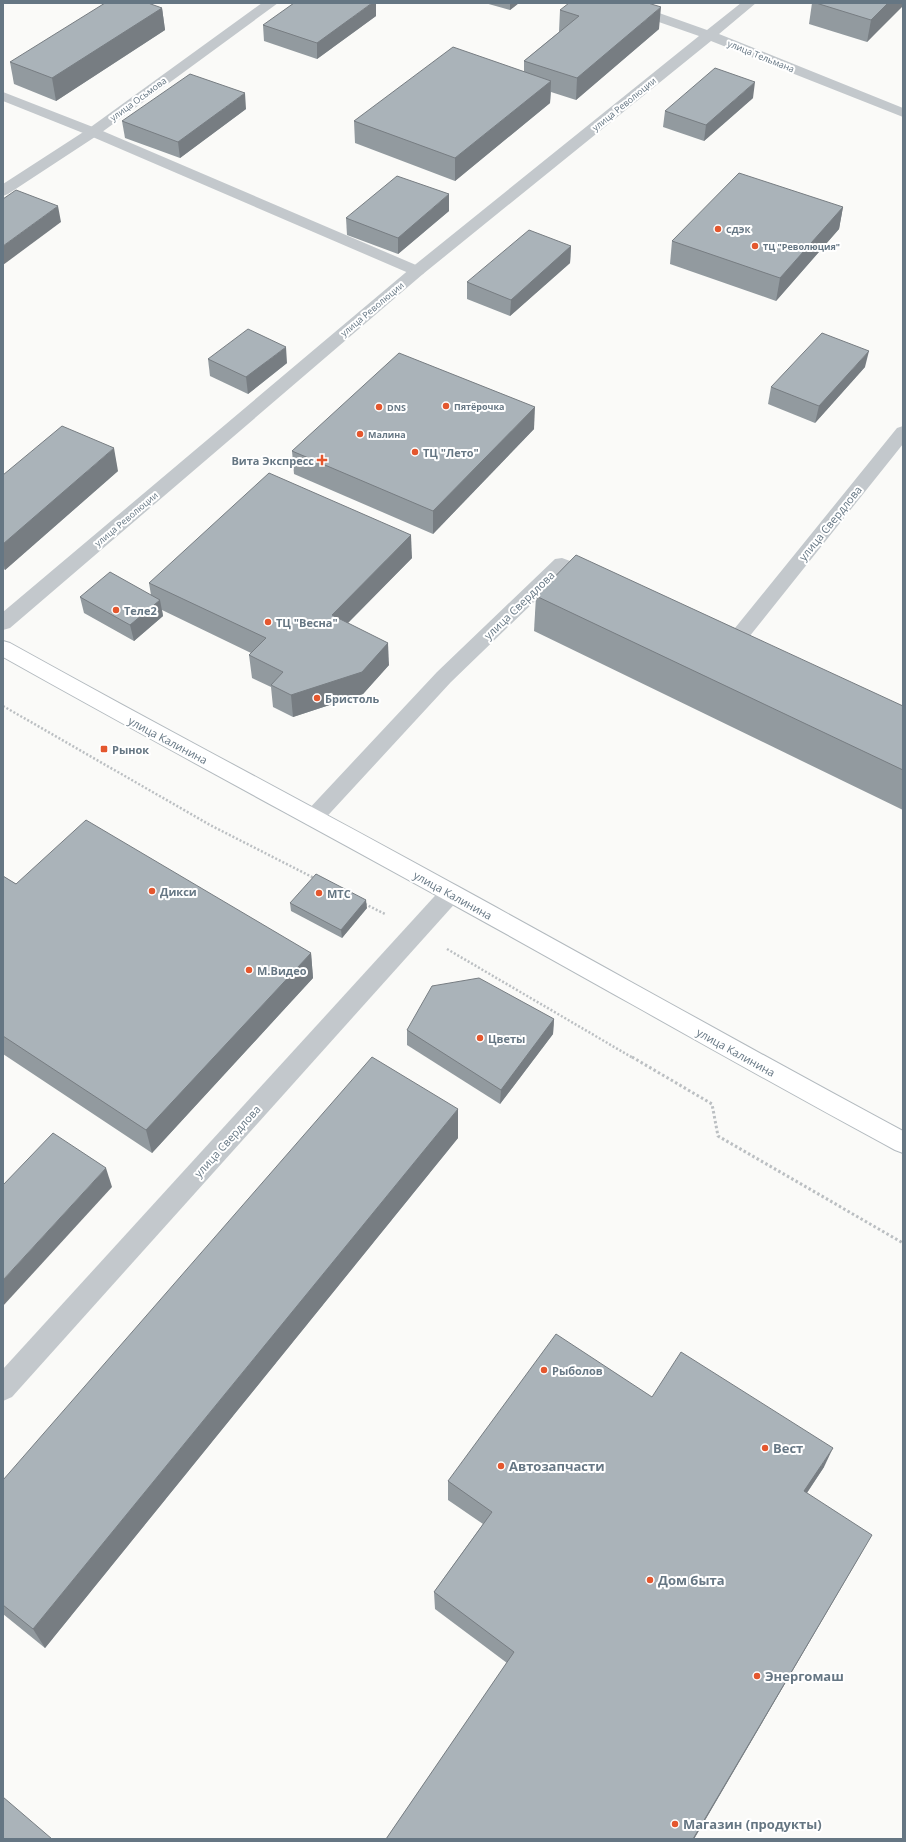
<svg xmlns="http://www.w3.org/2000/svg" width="906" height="1842" font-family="'Open Sans',sans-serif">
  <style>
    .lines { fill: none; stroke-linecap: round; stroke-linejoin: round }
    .secondary-casing { stroke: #b3babf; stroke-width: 2 }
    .path-far1 { stroke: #bbbfc2; stroke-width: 2.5; stroke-dasharray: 2 2; stroke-linecap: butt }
    .path { stroke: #bbbfc2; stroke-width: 3; stroke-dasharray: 2.5 2.5; stroke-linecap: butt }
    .lane { fill: #c3c8cc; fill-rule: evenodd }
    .street { fill: #c3c8cc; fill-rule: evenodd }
    .secondary { fill: #fff; fill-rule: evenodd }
    .wall { fill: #929a9f }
    .shaded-wall { fill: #777d82 }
    .building { fill: #aab3b9; stroke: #777d82 }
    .poi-dot { fill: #e4572e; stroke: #fff; stroke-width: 1.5 }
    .labels { text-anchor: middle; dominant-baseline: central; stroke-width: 4; stroke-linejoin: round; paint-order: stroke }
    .far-street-label { font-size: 9px; fill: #657683; stroke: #fff }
    .far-poi-label { font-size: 9px; font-weight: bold; fill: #657683; stroke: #fff; text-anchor: start }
    .poi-label { font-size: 11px; font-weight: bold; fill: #657683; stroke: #fff; text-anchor: start }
    .street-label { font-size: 11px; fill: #657683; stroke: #fff }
    .near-poi-label { font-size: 13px; font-weight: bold; fill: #657683; stroke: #fff; text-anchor: start }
  </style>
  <rect width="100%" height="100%" fill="#fafaf8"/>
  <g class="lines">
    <defs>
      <path id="secondary" d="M 3,641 L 10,643 C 159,726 310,805 459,887 C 607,968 754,1051 903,1131 L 903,1153 L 895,1150 C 743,1068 594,982 443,899 C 296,818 149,739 3,657 Z"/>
    </defs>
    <use href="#secondary" class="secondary-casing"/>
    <g class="path-far1">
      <polyline points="3,706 210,825 316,879"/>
      <polyline points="365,904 385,914"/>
      <polyline points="447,949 633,1058"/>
    </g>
    <polyline class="path" points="632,1057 712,1104 718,1136 903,1243"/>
    <polygon class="lane" points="3,92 98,129 423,268 425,271 423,274 417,276 411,274 88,135 3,101"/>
    <g class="street">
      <polygon points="262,3 278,3 98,135 8,194 3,196 3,184 88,129"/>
      <polygon points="611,3 631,3 707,30 741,3 756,3 719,34 903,108 903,117 711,41 423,274 10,628 3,630 3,612 411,268 699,36 613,6"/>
      <path d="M 903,426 L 903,444 L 745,642 C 734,645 713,638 707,628 L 710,623 L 717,621 L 735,628 L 897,428 Z"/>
      <polygon points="562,558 600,572 602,577 600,582 593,583 565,572 451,682 320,824 313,826 306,824 302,818 306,812 437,672 555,559"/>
      <polygon points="451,884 459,887 462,893 459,899 12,1397 3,1401 3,1369 443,887"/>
    </g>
    <use href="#secondary" class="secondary"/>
  </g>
  <g class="wall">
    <polygon points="485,3 519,3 510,10"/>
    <polygon points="812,3 903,3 867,42 809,24"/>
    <polygon points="162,8 165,30 56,101 14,84 10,62"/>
    <polygon points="560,10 659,29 576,100 551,92 550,103 455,181 355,143 354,121 524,71 524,61 559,32"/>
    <polygon points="376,16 317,59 264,41 263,25"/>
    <polygon points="753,98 704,141 663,127 665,111"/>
    <polygon points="246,109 180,158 125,138 122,121"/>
    <polygon points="843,207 839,229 776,301 670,264 672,241"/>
    <polygon points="449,211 398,254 347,235 346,218"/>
    <polygon points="571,246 570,263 510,316 467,299 467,282"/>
    <polygon points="208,359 287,363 248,394 210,376"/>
    <polygon points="865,367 815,423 768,404 771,387"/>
    <polygon points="534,429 433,534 294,474 292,451"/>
    <polygon points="118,471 5,570 3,568 3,475"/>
    <polygon points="412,558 348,623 389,665 363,694 293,717 273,707 271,687 252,678 249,655 251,653 162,610 163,616 134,641 84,613 80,597 151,595 149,583"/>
    <polygon points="536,596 903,706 903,810 534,631"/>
    <polygon points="3,876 16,884 311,953 313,978 152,1153 3,1054"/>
    <polygon points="290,903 367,908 342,938 291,911"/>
    <polygon points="554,1019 553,1034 500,1104 407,1045 407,1030"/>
    <polygon points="458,1109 458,1138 45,1648 3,1614 3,1480"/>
    <polygon points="652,1397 824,1467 807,1493 862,1552 694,1839 386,1839 507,1663 435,1609 434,1592 483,1524 448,1500 448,1481"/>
  </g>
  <g class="shaded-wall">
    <polygon points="372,3 376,3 376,16 317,59 317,43"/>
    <polygon points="510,3 519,3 510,10"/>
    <polygon points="888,3 903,3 903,6 867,42 871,20"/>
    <polygon points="661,7 659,29 576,100 577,78"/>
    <polygon points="162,8 165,30 56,101 52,78"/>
    <polygon points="551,81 550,103 455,181 455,158"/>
    <polygon points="755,82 753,98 704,141 706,125"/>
    <polygon points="245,93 246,109 180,158 178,142"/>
    <polygon points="449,194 449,211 398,254 398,238"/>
    <polygon points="58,206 61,222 3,265 3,246"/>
    <polygon points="843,207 839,229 776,301 780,278"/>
    <polygon points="571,246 570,263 510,316 511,300"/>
    <polygon points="286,347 287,363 248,394 246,377"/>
    <polygon points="869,351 865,367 815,423 819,406"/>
    <polygon points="535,407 534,429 433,534 433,511"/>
    <polygon points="114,448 118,471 5,570 3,561 3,544"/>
    <polygon points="411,535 412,558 333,638 332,615"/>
    <polygon points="160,600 163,616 134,641 130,625"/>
    <polygon points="388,643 389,665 363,694 293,717 291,695"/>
    <polygon points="366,900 367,908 342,938 341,930"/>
    <polygon points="311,953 313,978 152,1153 146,1130"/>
    <polygon points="554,1019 553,1034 500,1104 501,1090"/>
    <polygon points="458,1109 458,1138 45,1648 33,1629"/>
    <polygon points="106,1168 112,1187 3,1306 3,1280"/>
    <polygon points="833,1448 824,1467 796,1509 804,1491"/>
    <polygon points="872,1535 694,1839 693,1839"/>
  </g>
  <g class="building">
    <polygon points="105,3 148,3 162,8 52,78 10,62"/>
    <polygon points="294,3 372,3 317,43 263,25"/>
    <polygon points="569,3 648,3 661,7 577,78 524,61 579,16 560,10"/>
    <polygon points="816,3 888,3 871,20"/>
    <polygon points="453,47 551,81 455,158 354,121"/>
    <polygon points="715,68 755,82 706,125 665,111"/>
    <polygon points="190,74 245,93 178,142 122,121"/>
    <polygon points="739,173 843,207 780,278 672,241"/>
    <polygon points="397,176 449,194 398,238 346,218"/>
    <polygon points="16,190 58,206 3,246 3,199"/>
    <polygon points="529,230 571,246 511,300 467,282"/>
    <polygon points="248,329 286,347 246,377 208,359"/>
    <polygon points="822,333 869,351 819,406 771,387"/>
    <polygon points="399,353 535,407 433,511 292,451"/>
    <polygon points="62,426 114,448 3,544 3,475"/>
    <polygon points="269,473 411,535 332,615 388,643 362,672 291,695 271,685 283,672 249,655 266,638 149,583"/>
    <polygon points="576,555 903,706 903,770 536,596"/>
    <polygon points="110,572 160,600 130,625 80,597"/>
    <polygon points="86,820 311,953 146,1130 3,1036 3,876 16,884"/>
    <polygon points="316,874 366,900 341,930 290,903"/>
    <polygon points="479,978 554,1019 501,1090 407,1030 432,986"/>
    <polygon points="372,1057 458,1109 33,1629 3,1605 3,1480"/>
    <polygon points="53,1133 106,1168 3,1280 3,1185"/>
    <polygon points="556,1334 652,1397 681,1352 833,1448 804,1491 872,1535 693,1839 386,1839 514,1652 434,1592 492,1512 448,1481"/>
    <polygon points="3,1797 52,1839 3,1839"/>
  </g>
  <g class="poi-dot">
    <circle cx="718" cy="229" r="4"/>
    <circle cx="755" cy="246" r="4"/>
    <circle cx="446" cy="406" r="4"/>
    <circle cx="379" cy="407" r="4"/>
    <circle cx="360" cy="434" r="4"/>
    <circle cx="415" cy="452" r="4"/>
    <path d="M320 454h4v4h4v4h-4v4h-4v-4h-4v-4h4z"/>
    <circle cx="116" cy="610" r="4"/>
    <circle cx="268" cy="622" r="4"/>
    <circle cx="317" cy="698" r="4"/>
    <rect x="100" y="745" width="8" height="8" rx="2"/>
    <circle cx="152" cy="891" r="4"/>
    <circle cx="319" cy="893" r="4"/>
    <circle cx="249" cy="970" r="4"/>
    <circle cx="480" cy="1038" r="4"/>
    <circle cx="544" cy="1370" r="4"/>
    <circle cx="765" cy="1448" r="4"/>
    <circle cx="501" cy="1466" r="4"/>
    <circle cx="650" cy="1580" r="4"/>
    <circle cx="757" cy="1676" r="4"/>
    <circle cx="675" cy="1824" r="4"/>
  </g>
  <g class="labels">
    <g class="far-street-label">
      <text transform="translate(761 56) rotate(22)">улица Тельмана</text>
      <text transform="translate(138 99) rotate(-36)">улица Осьмова</text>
      <text transform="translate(624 104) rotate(-39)">улица Революции</text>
      <text transform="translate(372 309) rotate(-40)">улица Революции</text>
      <text transform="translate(126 519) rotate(-40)">улица Революции</text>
    </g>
    <g class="far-poi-label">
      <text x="726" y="229">СДЭК</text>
      <text x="763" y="246">ТЦ "Революция"</text>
      <text x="454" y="406">Пятёрочка</text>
      <text x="387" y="407">DNS</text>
      <text x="368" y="434">Малина</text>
    </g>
    <g class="poi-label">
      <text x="423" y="452">ТЦ "Лето"</text>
      <text x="314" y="460" text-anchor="end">Вита Экспресс</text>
      <text x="124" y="610">Теле2</text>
      <text x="276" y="622">ТЦ "Весна"</text>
      <text x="325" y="698">Бристоль</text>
      <text x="112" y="749">Рынок</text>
      <text x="160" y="891">Дикси</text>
      <text x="327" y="893">МТС</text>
      <text x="257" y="970">М.Видео</text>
      <text x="488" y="1038">Цветы</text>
      <text x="552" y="1370">Рыболов</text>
    </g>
    <g class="street-label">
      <text transform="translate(830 523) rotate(-51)">улица Свердлова</text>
      <text transform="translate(519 605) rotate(-44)">улица Свердлова</text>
      <text transform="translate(168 740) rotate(28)">улица Калинина</text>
      <text transform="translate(453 895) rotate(29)">улица Калинина</text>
      <text transform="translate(736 1052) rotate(29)">улица Калинина</text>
      <text transform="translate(227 1141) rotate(-48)">улица Свердлова</text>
    </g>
    <g class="near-poi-label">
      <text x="773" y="1448">Вест</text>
      <text x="509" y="1466">Автозапчасти</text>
      <text x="658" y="1580">Дом быта</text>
      <text x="765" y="1676">Энергомаш</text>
      <text x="683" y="1824">Магазин (продукты)</text>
    </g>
  </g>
  <rect width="906" height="1842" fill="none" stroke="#657683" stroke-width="8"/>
</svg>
